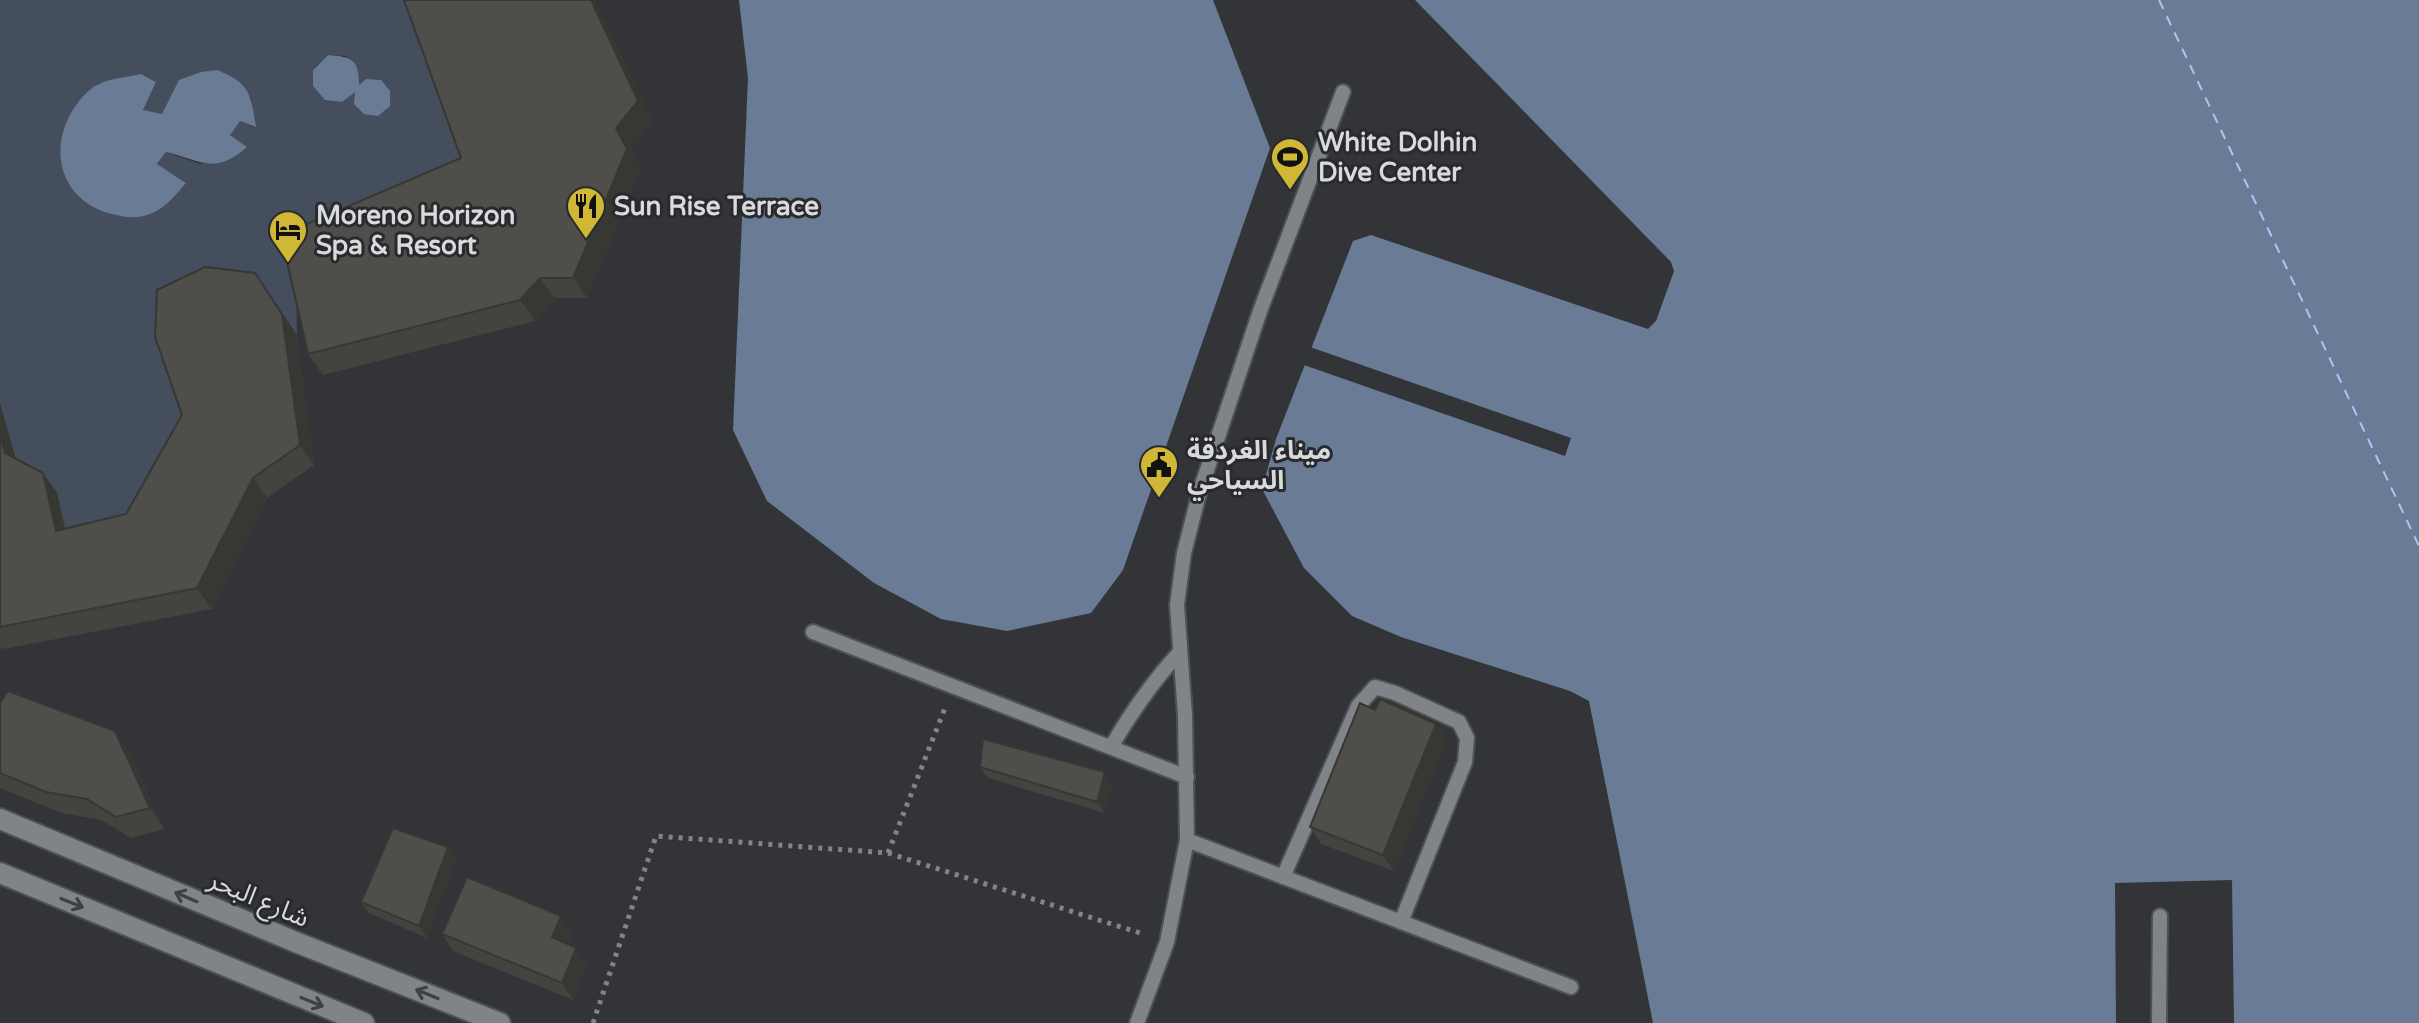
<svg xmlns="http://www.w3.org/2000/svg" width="2419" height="1023" font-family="'Varela Round','Noto Sans Arabic',sans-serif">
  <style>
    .green { fill: #444e5d; fill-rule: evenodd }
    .water { fill: #697b95 }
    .pier { fill: #323438 }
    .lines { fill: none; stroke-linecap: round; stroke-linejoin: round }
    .ferry { stroke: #a6c7f6; stroke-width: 2; stroke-dasharray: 10 8; stroke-linecap: butt }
    .service-casing { stroke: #4e5154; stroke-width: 18 }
    .secondary-casing { stroke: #4e5154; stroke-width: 24 }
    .path { stroke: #828487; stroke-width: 5; stroke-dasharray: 4 6; stroke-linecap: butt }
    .service { stroke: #808387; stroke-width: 14 }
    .secondary { stroke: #808387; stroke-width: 20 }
    .wall { fill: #444340 }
    .shaded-wall { fill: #373734 }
    .building { fill: #4f4e4a; stroke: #373734; stroke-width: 2 }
    .oneway { stroke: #3e4044 }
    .labels { text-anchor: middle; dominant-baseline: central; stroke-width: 6; stroke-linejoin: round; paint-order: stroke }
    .poi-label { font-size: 26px; font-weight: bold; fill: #d8dadc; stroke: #282a2e; text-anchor: start }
    .street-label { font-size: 26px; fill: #d8dadc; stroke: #282a2e }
  </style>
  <rect width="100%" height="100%" fill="#323438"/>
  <path class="green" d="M 0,0 L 421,0 L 476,179 L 296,255 L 297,335 L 196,435 L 141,534 L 70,552 L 57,494 L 20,474 L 0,404 ZM 328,55 L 346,56 L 358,86 L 341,102 L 326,100 L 313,86 L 314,68 ZM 141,74 L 156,82 L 143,110 L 162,115 L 251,97 L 255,127 L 240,121 L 229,135 L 246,148 L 200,164 L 166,152 L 157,164 L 186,183 L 165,205 L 97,84 Z"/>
  <g class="water">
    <polygon points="739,0 1213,0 1270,148 1123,570 1091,613 1007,631 941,619 874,583 767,501 733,430 748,78"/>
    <polygon points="1415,0 2419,0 2419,1023 1653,1023 1589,701 1570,691 1401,637 1352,616 1304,568 1262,489 1276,439 1353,241 1371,235 1648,329 1656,321 1674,271 1671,262"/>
    <path d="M 328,55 C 353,57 359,60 359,85 L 366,79 L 381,80 L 390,91 L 390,106 L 378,116 L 364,114 L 354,104 L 355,92 L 342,102 L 325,100 L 313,86 L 313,70 Z"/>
    <path d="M 217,70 C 250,83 251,94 256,127 L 240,121 L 230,135 L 247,147 C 214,176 201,160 166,152 L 157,164 L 186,183 C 175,196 162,212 144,216 C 131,219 120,216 108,213 C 58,198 47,144 77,104 C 82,97 91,87 99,84 C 111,78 128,77 141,74 L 156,82 L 143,110 L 162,114 L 179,80 L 201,72 Z"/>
  </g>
  <g class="pier">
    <polygon points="1310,347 1571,438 1565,456 1304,365"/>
    <polygon points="2232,880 2234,1023 2116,1023 2115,883"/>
  </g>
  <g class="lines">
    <polyline class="ferry" points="2159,0 2419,546"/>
    <defs>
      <g id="service">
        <polyline points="813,632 1187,777"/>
        <path d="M 1111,747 C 1131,713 1152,682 1179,653"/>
        <polyline points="1187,840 1571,987"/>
        <polyline points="1283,877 1358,706 1375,687 1395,693 1459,722 1467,738 1465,762 1401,922"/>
        <polyline points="1137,1023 1167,942 1187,840 1185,716 1177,605 1184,553 1199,494 1260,311 1343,92"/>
        <polyline points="2159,1023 2160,916"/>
      </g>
      <g id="secondary">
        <polyline points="0,819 298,943 500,1023"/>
        <polyline points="0,873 364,1023"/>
      </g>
    </defs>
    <use href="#service" class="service-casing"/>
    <use href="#secondary" class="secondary-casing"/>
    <g class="path">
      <polyline points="888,853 945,708"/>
      <polyline points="593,1023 656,836 888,853 1143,934"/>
    </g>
    <use href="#service" class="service"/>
    <use href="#secondary" class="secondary"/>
  </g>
  <g class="wall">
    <polygon points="653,122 631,148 641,169 587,298 555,298 535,321 323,375 308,354"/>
    <polygon points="270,294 297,335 314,465 267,498 212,609 4,649 0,647 0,404 15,459 57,493 65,529 126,514"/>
    <polygon points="0,703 129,752 164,829 131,838 102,820 61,813 0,788"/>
    <polygon points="1375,710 1436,724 1447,740 1394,871 1321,844 1310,827"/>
    <polygon points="980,767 1112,784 1105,813 988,778"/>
    <polygon points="448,847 456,859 427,938 369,913 361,902"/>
    <polygon points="573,933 568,944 576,948 587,964 573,1000 453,951 442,934"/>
  </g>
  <g class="shaded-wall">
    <polygon points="591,0 595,0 653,122 631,148 641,169 587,298 573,278 616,128"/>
    <polygon points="255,273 297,335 314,465 300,445"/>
    <polygon points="540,278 555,298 535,321 520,300"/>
    <polygon points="0,404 20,474 5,453 0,434"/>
    <polygon points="43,473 57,493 70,552 56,531"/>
    <polygon points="253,478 267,498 212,609 197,588"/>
    <polygon points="1436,724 1447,740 1394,871 1383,855"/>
    <polygon points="115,731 129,752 164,829 150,808"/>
    <polygon points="1105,772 1112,784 1105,813 1097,802"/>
    <polygon points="448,847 456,859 427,938 419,926"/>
    <polygon points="561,916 573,933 564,954 552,937"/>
    <polygon points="576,948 587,964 573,1000 562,983"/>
  </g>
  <g class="building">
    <polygon points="404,0 591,0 638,101 616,128 627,149 573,278 540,278 520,300 308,354 281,235 461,158"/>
    <polygon points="205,267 255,273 282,314 300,445 253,478 197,588 0,627 0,434 5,453 43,473 56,531 126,514 182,415 155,337 157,290"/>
    <polygon points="8,691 115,731 150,808 116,817 87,799 46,792 0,773 0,703"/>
    <polygon points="1380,699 1436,724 1383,855 1310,827 1360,703 1375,710"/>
    <polygon points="983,739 1105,772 1097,802 980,767"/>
    <polygon points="393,828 448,847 419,926 361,902"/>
    <polygon points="467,877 561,916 552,937 576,948 562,983 442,934"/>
  </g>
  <defs><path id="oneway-shaft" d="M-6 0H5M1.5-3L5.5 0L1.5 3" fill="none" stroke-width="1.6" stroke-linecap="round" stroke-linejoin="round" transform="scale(2)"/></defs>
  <g class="oneway">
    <use href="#oneway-shaft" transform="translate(186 897) rotate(-157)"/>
    <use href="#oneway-shaft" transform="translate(72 903) rotate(22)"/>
    <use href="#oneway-shaft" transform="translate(427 994) rotate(-158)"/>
    <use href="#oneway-shaft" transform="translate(312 1002) rotate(22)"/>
  </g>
  <defs>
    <symbol id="stadium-pin" viewBox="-11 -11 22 30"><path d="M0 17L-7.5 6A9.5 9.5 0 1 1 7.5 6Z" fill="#d0b836" stroke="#282a2e"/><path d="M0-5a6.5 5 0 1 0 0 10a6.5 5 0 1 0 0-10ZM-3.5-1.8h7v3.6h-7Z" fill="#111"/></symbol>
    <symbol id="restaurant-pin" viewBox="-11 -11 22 30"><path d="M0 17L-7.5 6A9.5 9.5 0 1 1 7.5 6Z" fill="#d0b836" stroke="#282a2e"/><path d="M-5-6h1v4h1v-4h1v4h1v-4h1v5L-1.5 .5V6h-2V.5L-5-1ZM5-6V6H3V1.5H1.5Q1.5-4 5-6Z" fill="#111"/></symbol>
    <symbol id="hotel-pin" viewBox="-11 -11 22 30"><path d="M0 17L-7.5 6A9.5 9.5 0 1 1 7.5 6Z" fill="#d0b836" stroke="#282a2e"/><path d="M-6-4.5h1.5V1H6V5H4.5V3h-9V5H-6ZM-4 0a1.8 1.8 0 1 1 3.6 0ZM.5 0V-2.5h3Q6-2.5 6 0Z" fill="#111"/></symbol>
    <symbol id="civic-pin" viewBox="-11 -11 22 30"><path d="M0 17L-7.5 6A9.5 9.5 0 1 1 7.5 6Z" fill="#d0b836" stroke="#282a2e"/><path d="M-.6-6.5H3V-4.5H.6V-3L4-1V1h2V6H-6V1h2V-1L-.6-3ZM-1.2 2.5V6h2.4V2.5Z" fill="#111"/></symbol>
  </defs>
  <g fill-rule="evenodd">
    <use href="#stadium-pin" x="1268" y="135" width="44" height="60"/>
    <use href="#restaurant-pin" x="564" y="184" width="44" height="60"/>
    <use href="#hotel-pin" x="266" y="208" width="44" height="60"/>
    <use href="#civic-pin" x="1137" y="443" width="44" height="60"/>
  </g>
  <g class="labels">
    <g class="poi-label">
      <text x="1318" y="142">White Dolhin<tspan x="1318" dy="30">Dive Center</tspan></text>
      <text x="614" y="206">Sun Rise Terrace</text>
      <text x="316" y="215">Moreno Horizon<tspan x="316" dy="30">Spa &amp; Resort</tspan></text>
      <text x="1187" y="450">ميناء الغردقة<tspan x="1187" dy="30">السياحي</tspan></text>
    </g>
    <g class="street-label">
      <text transform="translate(259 899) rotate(23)">شارع البحر</text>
    </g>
  </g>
</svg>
